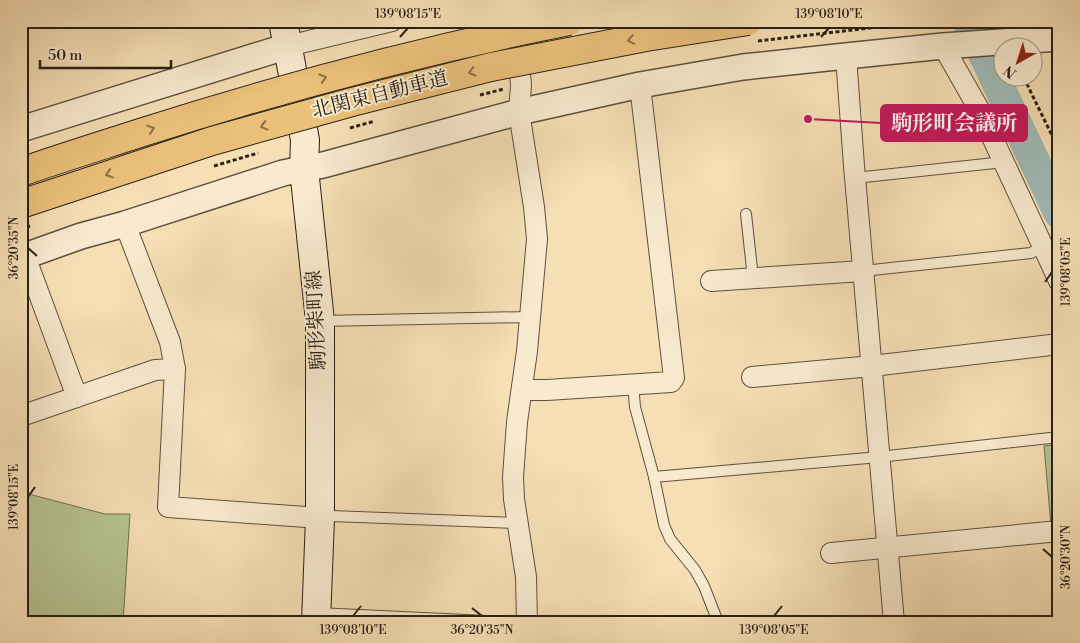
<svg xmlns="http://www.w3.org/2000/svg" width="1080" height="643" font-family="'Libre Bodoni','Noto Serif JP',serif">
  <style>
    .green { fill: #b6c392; stroke: #6f7254 }
    .lines { fill: none; stroke-linecap: round; stroke-linejoin: round }
    .river { stroke: #a0bab7; stroke-width: 31 }
    .service-casing { stroke: #5c503e; stroke-width: 12 }
    .minor-casing { stroke: #5c503e; stroke-width: 22 }
    .tertiary-casing { stroke: #5c503e; stroke-width: 28 }
    .secondary-casing { stroke: #282017; stroke-width: 30 }
    .path { stroke: #282017; stroke-width: 3; stroke-dasharray: 4 2.5; stroke-linecap: butt }
    .service { stroke: #f9eacf; stroke-width: 10 }
    .minor { stroke: #f9eacf; stroke-width: 20 }
    .tertiary { stroke: #f9eacf; stroke-width: 25 }
    .secondary { stroke: #f9eacf; stroke-width: 28 }
    .motorway-bridge-casing { stroke: #282017; stroke-width: 30; stroke-linecap: butt }
    .motorway-bridge { stroke: #ebc07a; stroke-width: 28 }
    .oneway { stroke: #8a7048 }
    .ticks { fill: none; stroke: #282017; stroke-width: 2 }
    .labels { text-anchor: middle; dominant-baseline: central; stroke-width: 4; stroke-linejoin: round; paint-order: stroke }
    .street-label { font-size: 20px; fill: #282017; stroke: #f9eacf }
    .leader { fill: none; stroke: #c2185b; stroke-width: 2 }
    .callout-dot { fill: #c2185b; stroke: #f9eacf; stroke-width: 2 }
    .callout { fill: #c2185b; stroke: #c2185b; stroke-width: 2 }
    .callout-label { font-size: 21px; text-anchor: middle; font-weight: bold; fill: #fff }
    .neatline { fill: none; stroke: #282017; stroke-width: 2 }
    .ticks-label { font-size: 12px; text-anchor: middle; fill: #282017 }
  </style>
  <rect width="100%" height="100%" fill="#f6dfb5"/>
  <filter id="stains"><feTurbulence type="fractalNoise" baseFrequency=".004" numOctaves="4"/><feColorMatrix values="0 0 0 0 .2 0 0 0 0 .09 0 0 0 0 .02 0 0 0 .5 -.17"/></filter>
  <radialGradient id="worn" r=".72"><stop offset=".6" stop-color="#630" stop-opacity="0"/><stop offset="1" stop-color="#630" stop-opacity=".3"/></radialGradient>
  <g class="green">
    <polygon points="1059,444 1059,525 1051,526 1044,446"/>
    <polygon points="21,492 105,514 130,514 123,622 45,622 21,614"/>
  </g>
  <g class="lines">
    <polyline class="river" points="968,21 1059,213"/>
    <defs>
      <g id="service">
        <polyline points="855,178 1004,162"/>
        <polyline points="746,214 753,278"/>
        <polyline points="863,271 1031,253 1042,247"/>
        <polyline points="320,321 529,317"/>
        <polyline points="633,384 635,407 654,477 664,525 670,539 695,570 704,586 718,622"/>
        <polyline points="654,477 879,457 1059,437"/>
        <polyline points="322,518 331,516 518,523"/>
        <polyline points="317,613 508,622"/>
      </g>
      <g id="minor">
        <polyline points="515,21 521,85 519,112 534,207 537,239 527,351 517,422 513,477 514,499 526,577 527,622"/>
        <polyline points="288,46 392,21"/>
        <polyline points="943,46 980,111 1059,281"/>
        <polyline points="846,56 854,166 894,622"/>
        <polyline points="125,224 170,342 175,369 168,507 320,518"/>
        <polyline points="21,258 25,256 77,397"/>
        <polyline points="711,281 863,271"/>
        <polyline points="752,377 872,366 1059,344"/>
        <polyline points="522,390 547,390 671,382 674,378 640,85"/>
        <polyline points="21,416 155,370 175,369"/>
        <polyline points="831,553 1059,531"/>
      </g>
      <g id="tertiary">
        <polyline points="21,129 288,46"/>
        <polyline points="25,256 81,236 125,224 283,173 323,165 519,112 640,85 743,67 846,56 943,46 1059,38"/>
      </g>
      <polyline id="secondary" points="283,21 305,140 304,169 320,321 320,518 316,622"/>
    </defs>
    <use href="#service" class="service-casing"/>
    <use href="#minor" class="minor-casing"/>
    <use href="#tertiary" class="tertiary-casing"/>
    <use href="#secondary" class="secondary-casing"/>
    <g class="path">
      <polyline points="408,27 432,21"/>
      <polyline points="758,41 929,21"/>
      <polyline points="1024,78 1059,150"/>
      <polyline points="480,95 504,89"/>
      <polyline points="350,128 375,121"/>
      <polyline points="214,166 258,153"/>
      <polyline points="21,229 30,226"/>
    </g>
    <use href="#service" class="service"/>
    <use href="#minor" class="minor"/>
    <use href="#tertiary" class="tertiary"/>
    <use href="#secondary" class="secondary"/>
    <defs>
      <g id="motorway-bridge">
        <path d="M 21,172 C 61,158 100,146 140,133 C 281,88 424,50 569,21"/>
        <polyline points="21,204 212,141 352,102 491,67 646,37 748,21"/>
      </g>
    </defs>
    <use href="#motorway-bridge" class="motorway-bridge-casing"/>
    <use href="#motorway-bridge" class="motorway-bridge"/>
  </g>
  <defs><path id="oneway-chevron" d="M-2-3.5L2.5 0L-2 3.5" fill="none" stroke-width="1.6" stroke-linecap="round" stroke-linejoin="round" transform="scale(1.25)"/></defs>
  <g class="oneway">
    <use href="#oneway-chevron" transform="translate(631 40) rotate(169)"/>
    <use href="#oneway-chevron" transform="translate(472 72) rotate(166)"/>
    <use href="#oneway-chevron" transform="translate(323 78) rotate(-16)"/>
    <use href="#oneway-chevron" transform="translate(264 126) rotate(165)"/>
    <use href="#oneway-chevron" transform="translate(151 129) rotate(-18)"/>
    <use href="#oneway-chevron" transform="translate(109 174) rotate(162)"/>
  </g>
  <path class="ticks" d="M 400,37 L 408,28M 821,37 L 829,28M 28,248 L 37,256M 1045,282 L 1052,272M 28,497 L 35,487M 1043,549 L 1052,557M 472,608 L 482,616M 353,616 L 361,606M 774,616 L 782,606"/>
  <g class="labels">
    <g class="street-label">
      <text transform="translate(380 95) rotate(-14)">北関東自動車道</text>
      <text transform="translate(317 320) rotate(-93)">駒形柴町線</text>
    </g>
  </g>
  <path class="leader" d="M808 119L881 123"/>
  <circle class="callout-dot" cx="808" cy="119" r="5"/>
  <rect class="callout" x="881" y="105" width="146" height="36" rx="5"/>
  <g class="callout-label">
    <text x="954" y="130">駒形町会議所</text>
  </g>
  <rect width="1080" height="643" fill="none" stroke="#f6dfb5" stroke-width="55"/>
  <g transform="translate(1018 62) rotate(219)"><circle r="24" fill="#f9eacf" stroke="#a59985"/>
  <path d="M0-4L9 19L0 12L-9 19Z" fill="#8f2418"/>
  <text y="-8" font-size="14" font-weight="bold" text-anchor="middle" fill="#282017">N</text>
  </g>
  <path d="M40 60v8h131v-8" fill="none" stroke="#282017" stroke-width="2.5"/>
  <text x="48" y="60" font-size="15" fill="#282017" stroke="#f9eacf" stroke-width="4" paint-order="stroke">50 m</text>
  <rect x="28" y="28" width="1024" height="588" class="neatline"/>
  <g class="ticks-label">
    <text x="408" y="18">139°08'15"E</text>
    <text x="829" y="18">139°08'10"E</text>
    <text transform="translate(14 248) rotate(-90)" y="4">36°20'35"N</text>
    <text transform="translate(1066 272) rotate(-90)" y="4">139°08'05"E</text>
    <text transform="translate(14 497) rotate(-90)" y="4">139°08'15"E</text>
    <text transform="translate(1066 557) rotate(-90)" y="4">36°20'30"N</text>
    <text x="353" y="634">139°08'10"E</text>
    <text x="482" y="634">36°20'35"N</text>
    <text x="774" y="634">139°08'05"E</text>
  </g>
  <rect width="100%" height="100%" filter="url(#stains)"/>
  <rect width="100%" height="100%" fill="url(#worn)"/>
</svg>
